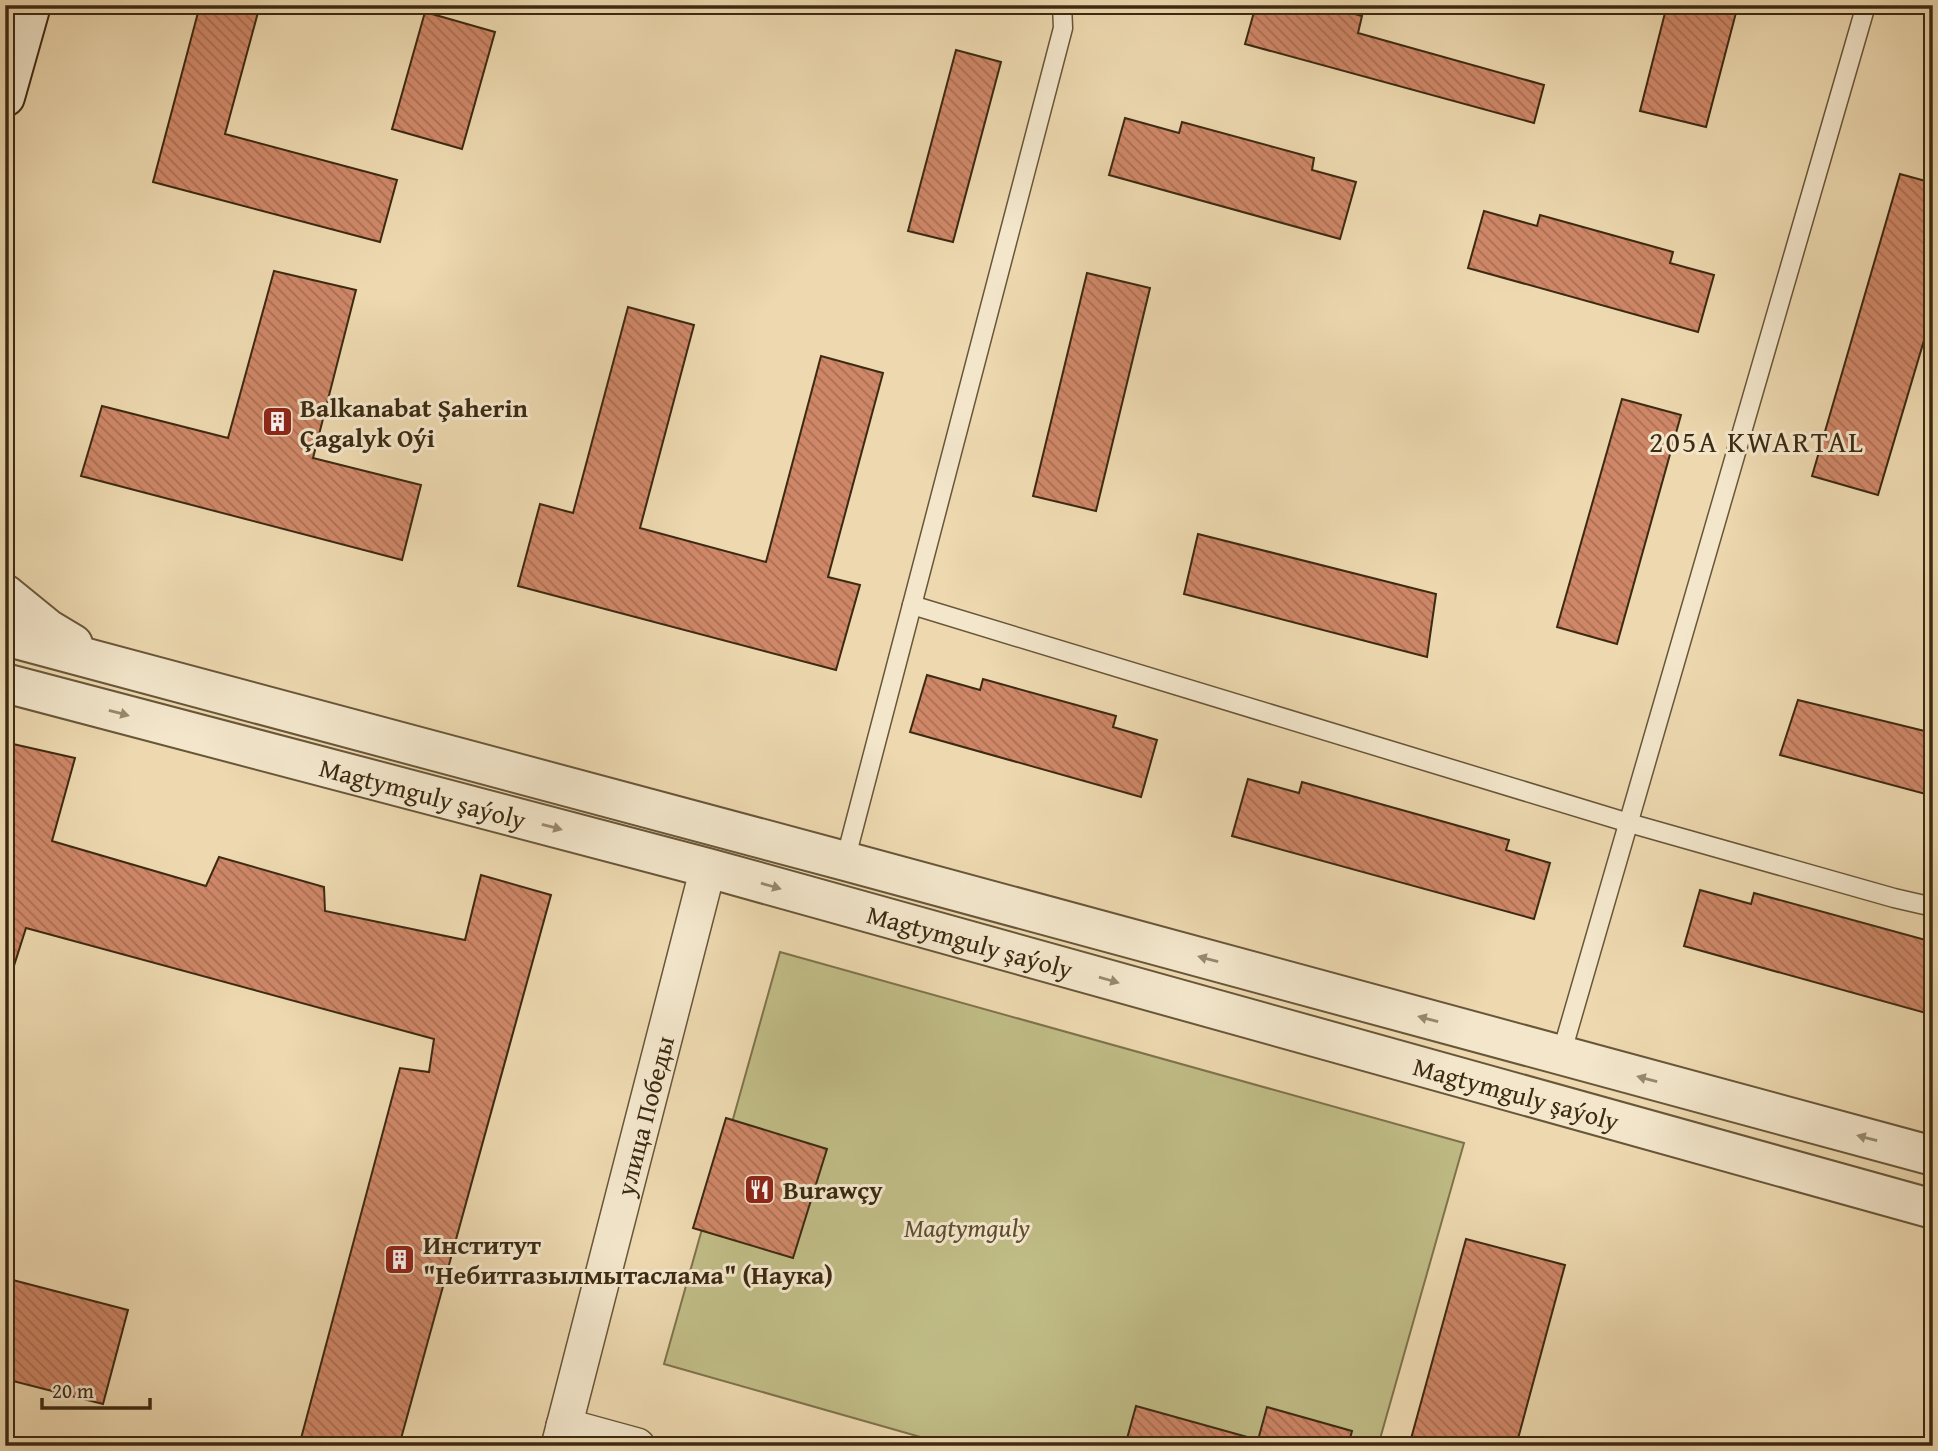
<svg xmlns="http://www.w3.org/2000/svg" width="1938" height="1451" font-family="'Gentium Book Plus',serif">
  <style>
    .park { fill: #c0bc86; stroke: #7e734c; stroke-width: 2 }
    .building { fill: url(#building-back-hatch); stroke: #3c2a12; stroke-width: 2 }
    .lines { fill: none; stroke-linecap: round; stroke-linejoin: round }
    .service-casing { stroke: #685639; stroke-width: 21 }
    .minor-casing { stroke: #685639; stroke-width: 38 }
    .tertiary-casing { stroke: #685639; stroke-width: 42 }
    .secondary-casing { stroke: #3c2a12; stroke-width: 42 }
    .service { stroke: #f3e6cb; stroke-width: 18 }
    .minor { stroke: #f3e6cb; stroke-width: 35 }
    .tertiary { stroke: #f3e6cb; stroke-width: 38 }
    .secondary { stroke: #f3e6cb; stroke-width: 38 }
    .oneway { fill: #98886e }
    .labels { text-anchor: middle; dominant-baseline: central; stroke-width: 6; stroke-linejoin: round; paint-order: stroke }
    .poi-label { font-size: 26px; font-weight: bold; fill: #3c2a12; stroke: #f3e6cb; text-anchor: start }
    .street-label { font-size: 26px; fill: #3c2a12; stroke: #f3e6cb }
    .park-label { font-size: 26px; font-style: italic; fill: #5d4e2f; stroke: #f3e6cb }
    .quarter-label { font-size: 30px; letter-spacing: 2px; fill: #3c2a12; stroke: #f3e6cb }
  </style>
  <defs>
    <pattern id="building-back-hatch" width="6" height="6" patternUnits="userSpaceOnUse" patternTransform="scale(1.75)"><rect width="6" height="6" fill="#cf8768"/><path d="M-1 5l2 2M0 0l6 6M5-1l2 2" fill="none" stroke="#a96f54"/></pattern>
  </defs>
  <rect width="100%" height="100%" fill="#edd8af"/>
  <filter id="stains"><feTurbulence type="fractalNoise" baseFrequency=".00286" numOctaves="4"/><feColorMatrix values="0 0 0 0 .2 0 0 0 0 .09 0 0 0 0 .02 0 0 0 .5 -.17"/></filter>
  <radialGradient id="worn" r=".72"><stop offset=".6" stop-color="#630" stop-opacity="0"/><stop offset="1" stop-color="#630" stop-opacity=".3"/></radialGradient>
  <polygon class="park" points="780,952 1464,1143 1378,1446 952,1446 664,1364"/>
  <g class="building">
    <polygon points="200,5 260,5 225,134 397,180 380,242 153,182"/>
    <polygon points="1256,5 1323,5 1362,16 1358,33 1544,85 1534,123 1245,44"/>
    <polygon points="1667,5 1738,5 1706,127 1640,111"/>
    <polygon points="425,12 495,32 462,149 392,129"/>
    <polygon points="956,50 1001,62 953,242 908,231"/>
    <polygon points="1125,118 1179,133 1182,122 1314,158 1312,170 1356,182 1340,239 1109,175"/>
    <polygon points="1900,174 1933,183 1933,310 1878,495 1812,476"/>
    <polygon points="1484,211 1537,226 1540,215 1673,252 1670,263 1714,275 1698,332 1468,268"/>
    <polygon points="274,271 356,290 313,458 421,485 402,560 81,476 102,406 228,438"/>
    <polygon points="1087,273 1150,288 1096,511 1033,496"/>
    <polygon points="628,307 694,325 640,528 766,562 821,356 883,373 828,577 860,585 836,670 518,586 540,504 573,513"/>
    <polygon points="1622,399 1681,415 1617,644 1557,627"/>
    <polygon points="1198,534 1436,594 1427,657 1184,594"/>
    <polygon points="927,675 980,690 983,679 1116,716 1113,727 1157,740 1141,797 910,732"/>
    <polygon points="1798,700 1933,733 1933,796 1780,755"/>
    <polygon points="13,744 75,758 52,841 206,886 219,857 324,887 325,911 465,940 481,875 551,895 399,1446 299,1446 400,1068 429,1072 434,1039 26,928 11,975 5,974 5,771"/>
    <polygon points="1248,779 1299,793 1302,782 1509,840 1506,850 1550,863 1534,919 1232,836"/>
    <polygon points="1700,890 1751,904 1754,893 1933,942 1933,1015 1684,946"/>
    <polygon points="726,1118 827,1149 793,1258 693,1228"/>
    <polygon points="1466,1239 1565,1265 1516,1446 1409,1446"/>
    <polygon points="5,1278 128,1310 103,1404 5,1379"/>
    <polygon points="1136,1406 1258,1440 1267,1407 1352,1431 1348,1446 1125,1446"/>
  </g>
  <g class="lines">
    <defs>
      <g id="service">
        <polyline points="912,605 1629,823 1894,898 1933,907"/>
        <polyline points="845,861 1063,28 1062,5"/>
        <polyline points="1561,1055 1866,5"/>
      </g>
      <g id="minor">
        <polyline points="564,1426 637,1446"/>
        <path id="s1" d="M 559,1446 L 708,868"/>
      </g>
      <g id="tertiary">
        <polyline points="5,594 48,629 73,644"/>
        <polyline points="5,636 845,861 1933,1156"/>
        <path id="s2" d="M 5,683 L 708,868 L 1933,1209"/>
      </g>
      <polyline id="secondary" points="5,97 31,5"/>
    </defs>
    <use href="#service" class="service-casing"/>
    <use href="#minor" class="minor-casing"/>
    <use href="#tertiary" class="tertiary-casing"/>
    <use href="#secondary" class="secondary-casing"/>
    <use href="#service" class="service"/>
    <use href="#minor" class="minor"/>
    <use href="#tertiary" class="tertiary"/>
    <use href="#secondary" class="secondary"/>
  </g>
  <defs><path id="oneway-solid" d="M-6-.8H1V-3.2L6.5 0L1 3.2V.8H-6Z" transform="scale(1.75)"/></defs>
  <g class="oneway">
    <use href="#oneway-solid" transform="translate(119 713) rotate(15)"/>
    <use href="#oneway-solid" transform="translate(552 827) rotate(15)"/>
    <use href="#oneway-solid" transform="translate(771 886) rotate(16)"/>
    <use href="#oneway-solid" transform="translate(1208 959) rotate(-165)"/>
    <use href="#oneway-solid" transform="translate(1109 980) rotate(16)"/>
    <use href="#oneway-solid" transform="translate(1428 1019) rotate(-165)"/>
    <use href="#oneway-solid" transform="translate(1647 1079) rotate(-165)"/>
    <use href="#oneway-solid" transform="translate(1867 1138) rotate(-165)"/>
  </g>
  <defs>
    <symbol id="building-square" viewBox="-11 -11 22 22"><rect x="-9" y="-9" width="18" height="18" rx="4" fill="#8f2418" stroke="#f3e6cb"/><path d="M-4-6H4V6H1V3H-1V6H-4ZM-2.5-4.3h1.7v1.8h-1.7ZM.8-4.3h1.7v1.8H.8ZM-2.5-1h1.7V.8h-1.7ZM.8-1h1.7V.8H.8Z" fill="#fff"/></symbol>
    <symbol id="restaurant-square" viewBox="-11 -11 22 22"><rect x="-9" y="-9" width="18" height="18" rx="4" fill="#8f2418" stroke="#f3e6cb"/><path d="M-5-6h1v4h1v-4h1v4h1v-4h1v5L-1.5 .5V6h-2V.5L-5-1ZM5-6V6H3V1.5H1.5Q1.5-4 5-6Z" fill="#fff"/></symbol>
  </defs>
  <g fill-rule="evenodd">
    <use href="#building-square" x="260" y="404" width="35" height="35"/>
    <use href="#restaurant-square" x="742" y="1172" width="35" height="35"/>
    <use href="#building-square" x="382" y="1242" width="35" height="35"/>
  </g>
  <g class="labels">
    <g class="poi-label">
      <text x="300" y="407">Balkanabat Şaherin<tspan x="300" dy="30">Çagalyk Oýi</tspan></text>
      <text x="783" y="1189">Burawçy</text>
      <text x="423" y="1244">Институт<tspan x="423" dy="30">"Небитгазылмытаслама" (Наука)</tspan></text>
    </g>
    <g class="street-label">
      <text stroke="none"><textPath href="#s2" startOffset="432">Magtymguly şaýoly</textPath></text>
      <text stroke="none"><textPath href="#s2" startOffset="999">Magtymguly şaýoly</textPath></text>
      <text stroke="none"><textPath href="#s2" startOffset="1566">Magtymguly şaýoly</textPath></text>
      <text stroke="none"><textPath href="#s1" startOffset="341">улица Победы</textPath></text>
    </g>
    <g class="park-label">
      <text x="967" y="1227">Magtymguly</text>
    </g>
    <g class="quarter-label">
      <text x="1757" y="441">205A KWARTAL</text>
    </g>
  </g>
  <rect width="1938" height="1451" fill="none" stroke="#edd8af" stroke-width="28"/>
  <rect x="7" y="7" width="1924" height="1437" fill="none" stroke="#3c2a12" stroke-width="3.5"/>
  <rect x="14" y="14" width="1910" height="1423" fill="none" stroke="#3c2a12" stroke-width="2"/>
  <path d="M42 1398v10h108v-10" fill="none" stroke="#3c2a12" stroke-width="3.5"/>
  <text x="52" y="1398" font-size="21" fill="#3c2a12" stroke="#f3e6cb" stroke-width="5" paint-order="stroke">20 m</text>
  <rect width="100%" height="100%" filter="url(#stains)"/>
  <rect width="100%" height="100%" fill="url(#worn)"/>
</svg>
